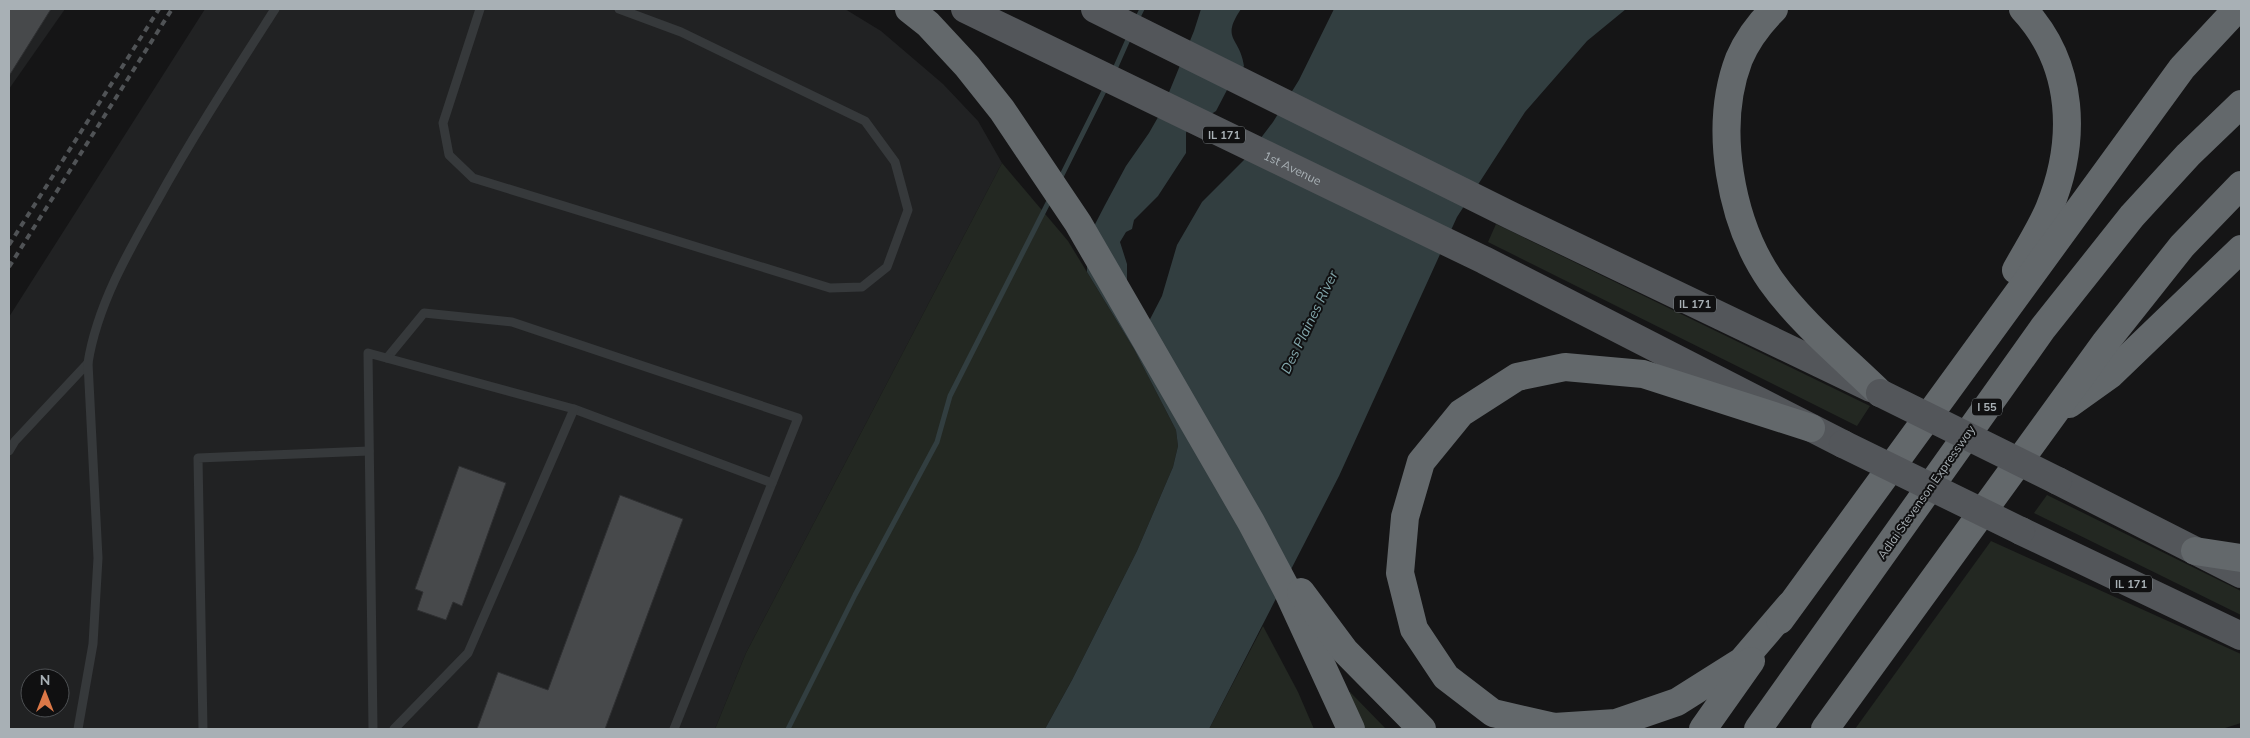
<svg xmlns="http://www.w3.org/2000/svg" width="2250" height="738" font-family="Mulish,sans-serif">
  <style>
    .built { fill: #212223; fill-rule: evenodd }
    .green { fill: #232822 }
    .water { fill: #323e40 }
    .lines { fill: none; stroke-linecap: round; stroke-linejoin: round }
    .stream { stroke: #323e40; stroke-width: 5 }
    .building { fill: #47494b; stroke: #2f3032 }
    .lane { stroke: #36393b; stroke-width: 9 }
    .primary { stroke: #53565a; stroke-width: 28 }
    .highway { stroke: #63686b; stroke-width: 28 }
    .rail { stroke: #505356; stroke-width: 4; stroke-dasharray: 6 5; stroke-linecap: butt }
    .primary-bridge { stroke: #53565a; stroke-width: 28 }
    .labels { text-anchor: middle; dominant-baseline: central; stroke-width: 4; stroke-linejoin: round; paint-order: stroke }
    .shield { fill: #101011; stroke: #7a8084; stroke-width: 1 }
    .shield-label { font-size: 11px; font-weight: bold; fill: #a8b0b5 }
    .street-label { font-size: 12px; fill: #a8b0b5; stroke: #101011 }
    .water-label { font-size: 14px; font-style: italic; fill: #83a7ac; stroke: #101011 }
  </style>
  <rect width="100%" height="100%" fill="#151516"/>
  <g class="built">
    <polygon points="9,9 65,9 9,89"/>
    <path d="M 205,9 L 845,9 L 881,31 L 943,84 L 978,121 L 1002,163 L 746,653 L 715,729 L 9,729 L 9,317 ZM 30,678 L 60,678 L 60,708 L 30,708 Z"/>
  </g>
  <g class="green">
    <polygon points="1002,163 1068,241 1134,349 1176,430 1178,446 1173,467 1137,551 1072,680 1045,729 715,729 746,653"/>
    <polygon points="1496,224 1870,406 1857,426 1488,242"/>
    <polygon points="2047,495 2241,591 2241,615 2034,513"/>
    <polygon points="1991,541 2241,654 2241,723 2222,729 1855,729"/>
    <polygon points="1263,626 1298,692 1314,729 1209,729"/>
    <polygon points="1350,692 1386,729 1362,729 1346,693"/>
  </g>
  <path class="water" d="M 1201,9 L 1241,9 C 1220,40 1240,37 1244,66 L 1227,90 L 1216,111 L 1208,116 L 1189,121 L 1186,133 L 1186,153 L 1158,196 L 1134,220 L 1132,229 L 1126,232 L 1120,242 L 1127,264 L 1127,292 L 1147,325 L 1162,296 L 1177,245 L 1202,202 L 1245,159 L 1273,122 L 1299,80 L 1334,9 L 1626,9 L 1587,41 L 1525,112 L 1457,217 L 1339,476 L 1209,729 L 1045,729 L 1072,680 L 1137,551 L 1173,467 L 1178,446 L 1176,430 L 1134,349 L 1087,272 L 1087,257 L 1091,232 L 1105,205 L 1126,166 L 1149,133 L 1161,112 L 1194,31 Z"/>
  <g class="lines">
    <g class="stream">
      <polyline points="1136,21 1142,9"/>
      <polyline points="1114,71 1130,35"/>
      <polyline points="1059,181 1107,85"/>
      <polyline points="788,729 855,595 937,442 950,396 1051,197"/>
    </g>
  </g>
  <g class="building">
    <polygon points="9,9 51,9 9,76"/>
    <polygon points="459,466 506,483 462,606 453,602 446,620 417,610 423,592 415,589"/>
    <polygon points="620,495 683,519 605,729 477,729 498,672 548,690"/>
  </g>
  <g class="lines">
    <g class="lane">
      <polyline points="480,9 443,123 449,155 473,178 830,288 862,287 887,267 908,210 895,162 865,121 681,32 619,9"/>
      <polyline points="387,358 424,313 512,322 798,418 674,729"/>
      <polyline points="574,409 772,483"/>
      <polyline points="9,451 15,441 88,363"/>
      <path d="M 78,729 L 93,644 L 98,558 L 88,363 C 97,306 128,252 156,203 C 193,136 234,73 275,9"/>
      <polyline points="203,729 198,458 369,451"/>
      <polyline points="373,729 368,353 574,409 468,653 394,729"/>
    </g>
    <g class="primary">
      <path id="s1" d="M 965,9 L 1484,260 L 1843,444"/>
      <polyline points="1095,9 1510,215 1871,388"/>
      <polyline points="2058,481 2241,574"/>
      <polyline points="2021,531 2241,636"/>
    </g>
    <g class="highway">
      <polyline points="909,9 928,24 967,66 1002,110 1078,223 1251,522 1287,590 1351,729"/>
      <path d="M 1774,9 C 1760,23 1747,40 1739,59 C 1713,127 1730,222 1771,281 C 1800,322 1844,358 1880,393"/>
      <path d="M 2016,270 C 2027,250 2040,230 2049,209 C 2077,141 2075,65 2023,9"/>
      <polyline points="2069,404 2111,374 2241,249"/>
      <polyline points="2195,551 2241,558"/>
      <polyline points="1301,592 1345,651 1422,729"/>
      <polyline points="1790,605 1742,661 1677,702 1616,723 1554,727 1493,713 1446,677 1414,629 1400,573 1405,517 1421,462 1461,413 1517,377 1565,367 1643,374 1811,428"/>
      <polyline points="1780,620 2182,68 2237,9"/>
      <polyline points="1703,729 1751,661"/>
      <polyline points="1758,729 2043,328 2132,216 2188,155 2241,104"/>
      <polyline points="1825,729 2105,343 2182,246 2241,185"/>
    </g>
    <g class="rail">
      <polyline points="9,245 159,9"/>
      <polyline points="9,267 172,9"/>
    </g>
    <g class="primary-bridge">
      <polyline points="1880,393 2058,481"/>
      <polyline points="1843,444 2021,531"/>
    </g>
  </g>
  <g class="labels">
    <g class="shield">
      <rect x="1203" y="126.5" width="42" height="17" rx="4"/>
      <rect x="1674" y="295.5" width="42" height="17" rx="4"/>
      <rect x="1972" y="398.5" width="30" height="17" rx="4"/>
      <rect x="2110" y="575.5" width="42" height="17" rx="4"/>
    </g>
    <g class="shield-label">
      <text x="1224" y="135">IL 171</text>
      <text x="1695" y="304">IL 171</text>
      <text x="1987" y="407">I 55</text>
      <text x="2131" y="584">IL 171</text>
    </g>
    <g class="street-label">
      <text stroke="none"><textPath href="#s1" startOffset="364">1st Avenue</textPath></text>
      <text transform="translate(1926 492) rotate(-55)">Adlai Stevenson Expressway</text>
    </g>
    <g class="water-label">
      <text transform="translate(1309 322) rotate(-64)">Des Plaines River</text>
    </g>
  </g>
  <rect width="2250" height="738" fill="none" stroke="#a8b0b5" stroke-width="20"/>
  <g transform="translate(45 693)"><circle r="24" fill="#101011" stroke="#4d5053"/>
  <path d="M0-4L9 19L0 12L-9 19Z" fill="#dc7847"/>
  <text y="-8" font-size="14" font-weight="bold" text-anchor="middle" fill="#a8b0b5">N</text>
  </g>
</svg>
